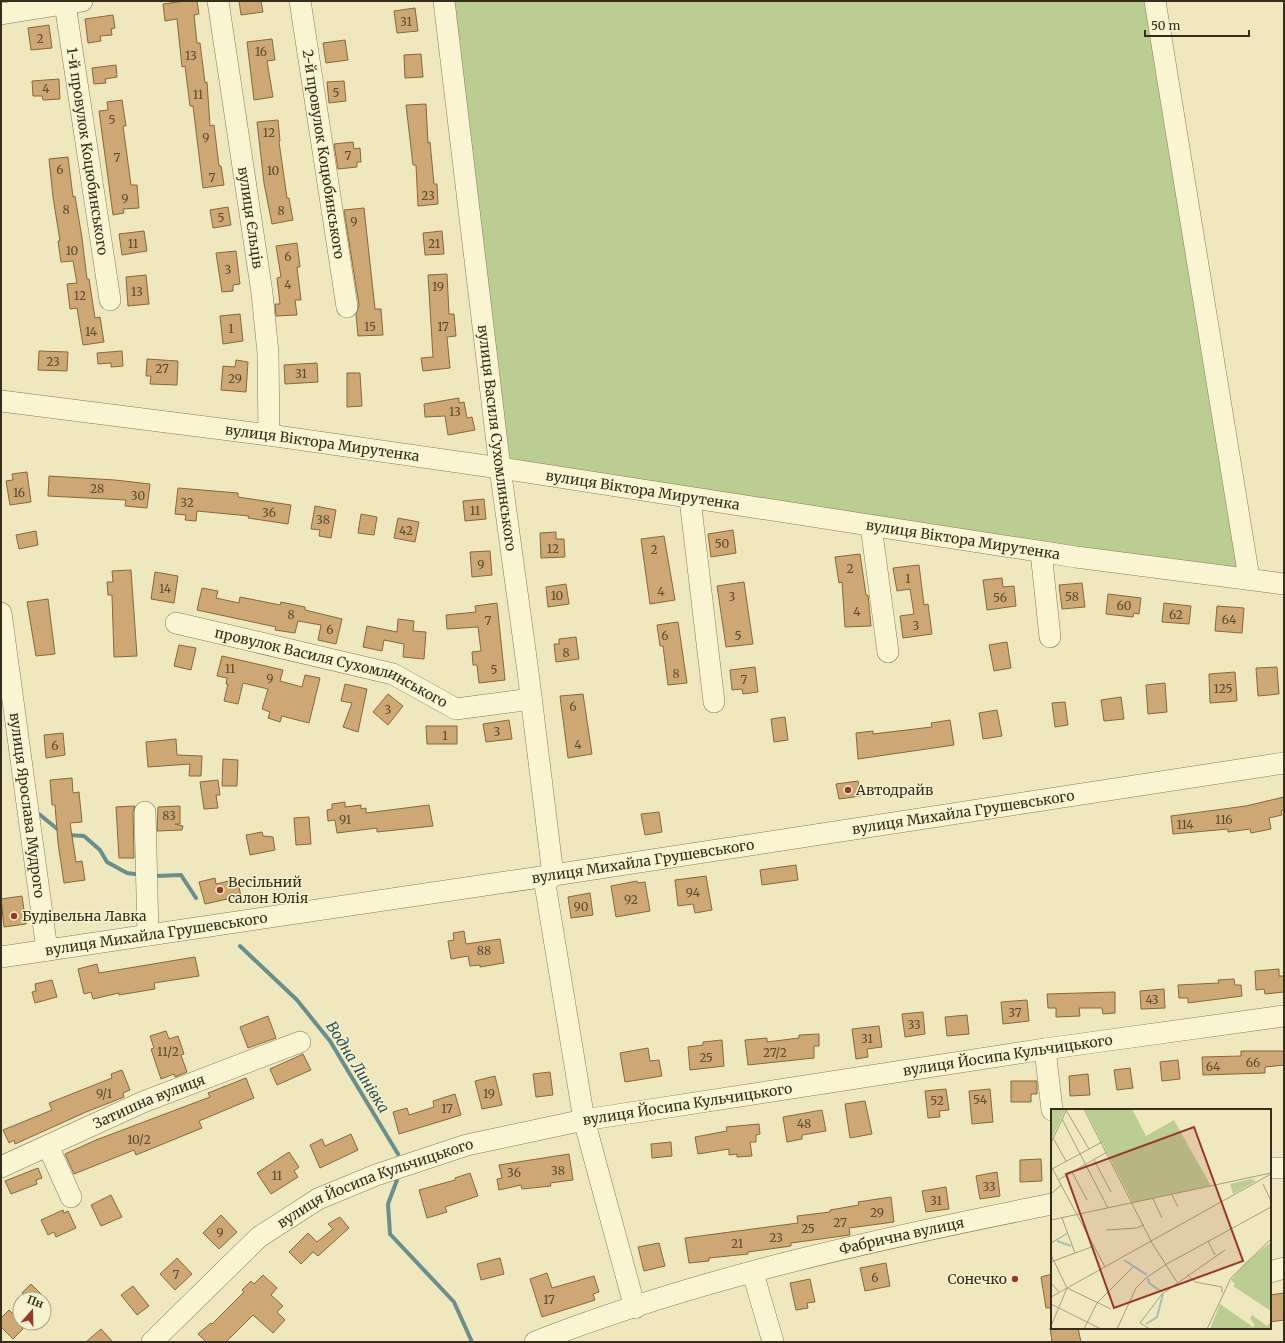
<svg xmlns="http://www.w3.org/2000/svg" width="1285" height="1343" font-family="Merriweather,serif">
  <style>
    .green { fill: #bccd93 }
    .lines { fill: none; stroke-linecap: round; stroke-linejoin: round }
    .stream { stroke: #698e8b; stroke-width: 4 }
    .building { fill: #cea874; stroke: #87663c }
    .minor-casing { stroke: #877957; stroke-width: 22 }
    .minor { stroke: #f9f4d2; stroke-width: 21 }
    .poi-dot { fill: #983726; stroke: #f6f1ce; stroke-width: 1.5 }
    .labels { text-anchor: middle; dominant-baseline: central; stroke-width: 3; stroke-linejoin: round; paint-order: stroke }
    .number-label { font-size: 12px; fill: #5c4c32 }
    .street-label { font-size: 14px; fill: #362d1c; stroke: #f6f1ce }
    .poi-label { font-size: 14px; fill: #362d1c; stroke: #f6f1ce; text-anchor: start }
    .water-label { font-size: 15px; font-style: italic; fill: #2b5257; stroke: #f6f1ce }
    .inset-river { fill: none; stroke: #a2c0bc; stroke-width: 2 }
    .inset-road { fill: none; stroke: #a59d7e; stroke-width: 1 }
    .view { fill: #983726; fill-opacity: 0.15; stroke: #983726; stroke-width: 2 }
    .inset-edge { fill: none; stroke: #362d1c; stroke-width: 2 }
  </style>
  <rect width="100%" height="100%" fill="#efe8bf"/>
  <polygon class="green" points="450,1 1154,1 1245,575 503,470"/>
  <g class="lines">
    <g class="stream">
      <polyline points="39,814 61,832"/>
      <polyline points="67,835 84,836 100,850 107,862 127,873 135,874"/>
      <polyline points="156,876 181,875 196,898"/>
      <polyline points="240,946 297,1000 330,1041 398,1154"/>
      <polyline points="397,1180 388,1204 390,1234 454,1302 472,1342"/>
    </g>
  </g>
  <g class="building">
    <polygon points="185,1 197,1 199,14 194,15 197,43 200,43 205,83 207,82 210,126 214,125 219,166 221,166 224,185 203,188 193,106 190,106 185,66 182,67 177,19 165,21 163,4"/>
    <polygon points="239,1 261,1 263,12 241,15"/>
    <polygon points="415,8 418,31 397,33 394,11"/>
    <polygon points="113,15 115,28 111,29 112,35 100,36 101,41 88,43 85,19"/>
    <polygon points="49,25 52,48 31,50 28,28"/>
    <polygon points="272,39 275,60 267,61 273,97 254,100 247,42"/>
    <polygon points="345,40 348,60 326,63 323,43"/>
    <polygon points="421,54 423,77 405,78 404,55"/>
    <polygon points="116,65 117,77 105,79 106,83 94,84 92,68"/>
    <polygon points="59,79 60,99 43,100 42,96 33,96 32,81"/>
    <polygon points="344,81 346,101 329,103 327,82"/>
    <polygon points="122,100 126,126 123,126 131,185 137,185 139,208 123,209 124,213 113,215 99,111 108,110 107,102"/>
    <polygon points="426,104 428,143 430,142 434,184 437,184 438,204 418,206 416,165 413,165 406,105"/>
    <polygon points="278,120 280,141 279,142 287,198 289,198 293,220 272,224 264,183 257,122"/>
    <polygon points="353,142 354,149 360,148 361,162 357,162 357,167 338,169 334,144"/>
    <polygon points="68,157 73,197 75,196 82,238 87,279 89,279 95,318 100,317 104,342 83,345 77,308 70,309 67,284 77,283 73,261 61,262 58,241 60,241 53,197 49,159"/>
    <polygon points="228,207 231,225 213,228 210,210"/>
    <polygon points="364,208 375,309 381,309 383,335 358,336 356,314 359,305 344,210"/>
    <polygon points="144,231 147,251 122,255 119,234"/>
    <polygon points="442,231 444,254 425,255 423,233"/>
    <polygon points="297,243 300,267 297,267 301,300 295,300 297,315 276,316 275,304 280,304 277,278 281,277 276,246"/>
    <polygon points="236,251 240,284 233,285 233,291 222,292 216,253"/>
    <polygon points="447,274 449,314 454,314 456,336 447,337 450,368 423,371 421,358 433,357 428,275"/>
    <polygon points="146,275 149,304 128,306 126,277"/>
    <polygon points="240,314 243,341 223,344 220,316"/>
    <polygon points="39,351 68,352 67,371 38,370"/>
    <polygon points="122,351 123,366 111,367 111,363 98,364 97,353"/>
    <polygon points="147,359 178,361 177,385 150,384 151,376 146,376"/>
    <polygon points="236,360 248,362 246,392 221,390 223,366 235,367"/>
    <polygon points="317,363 318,382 285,384 284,365"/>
    <polygon points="347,373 360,373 362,406 347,407"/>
    <polygon points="459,398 459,403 464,402 467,418 472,417 475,430 448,435 445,416 425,417 424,404"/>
    <polygon points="27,472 31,502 10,505 6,481 13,480 12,474"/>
    <polygon points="49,476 115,480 150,484 147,508 125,506 126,500 48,496"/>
    <polygon points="178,488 238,493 238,497 291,505 288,524 248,518 249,516 197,511 196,521 185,520 186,515 175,514"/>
    <polygon points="484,499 486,519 465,521 463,501"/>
    <polygon points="315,506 336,510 331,538 319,536 320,530 311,529"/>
    <polygon points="361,514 377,517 374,535 358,533"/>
    <polygon points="398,518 419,522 415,542 394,538"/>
    <polygon points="733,530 736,553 711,557 708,534"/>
    <polygon points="36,531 38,545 19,549 16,535"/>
    <polygon points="556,532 556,539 564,539 565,557 541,558 540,533"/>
    <polygon points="664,536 675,600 650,604 641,539"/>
    <polygon points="490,551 492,575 472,577 470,552"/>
    <polygon points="860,554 866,595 868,595 871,626 845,627 842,582 839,583 835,557"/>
    <polygon points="919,565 924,605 928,604 932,634 903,638 900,616 914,614 910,589 897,591 893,568"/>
    <polygon points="131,570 137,656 114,657 112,595 108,595 107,582 113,582 112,571"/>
    <polygon points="155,572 178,576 174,603 151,599"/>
    <polygon points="1002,578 1003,587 1014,586 1016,606 987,610 983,580"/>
    <polygon points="744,582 753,644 726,647 717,586"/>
    <polygon points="1082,583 1085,607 1062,609 1059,585"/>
    <polygon points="566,584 569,604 548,607 546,587"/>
    <polygon points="202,588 218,591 216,598 239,603 240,597 280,605 281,602 305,607 305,610 342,619 336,644 318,640 321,625 298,621 295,633 275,630 276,627 197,610"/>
    <polygon points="1108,594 1141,598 1139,614 1134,613 1133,617 1106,614"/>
    <polygon points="48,599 55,654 36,656 27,602"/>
    <polygon points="497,603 505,680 479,683 477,665 473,665 472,652 481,651 478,627 447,629 446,615 476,612 475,606"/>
    <polygon points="1164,603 1191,606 1189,624 1162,622"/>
    <polygon points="1217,606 1244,608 1242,633 1215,631"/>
    <polygon points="398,619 414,621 413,631 426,632 424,659 403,657 404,644 384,640 382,651 363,647 367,626 397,632"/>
    <polygon points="678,622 687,683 668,685 663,646 660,646 657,625"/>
    <polygon points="576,637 579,659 556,662 554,644 559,644 559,639"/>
    <polygon points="1007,642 1011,668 994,671 989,645"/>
    <polygon points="179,645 196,648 191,670 174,666"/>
    <polygon points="222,656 283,670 280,681 302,687 305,675 320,678 309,723 282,716 280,722 268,718 270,712 262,709 268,689 243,683 238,704 224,701 228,684 226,684 227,678 217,676"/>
    <polygon points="755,667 758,692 743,694 742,689 732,690 730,670"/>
    <polygon points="1277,667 1279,694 1258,696 1256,668"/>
    <polygon points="1235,672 1237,701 1210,703 1209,674"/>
    <polygon points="1165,683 1167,712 1148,714 1146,685"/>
    <polygon points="345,684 367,689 358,732 343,727 352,703 341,701"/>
    <polygon points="388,694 403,706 388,725 373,712"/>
    <polygon points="583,694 592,754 568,758 560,696"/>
    <polygon points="1121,697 1124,719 1104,721 1101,700"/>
    <polygon points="1065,702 1068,725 1055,727 1052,703"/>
    <polygon points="997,710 1002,736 983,739 979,713"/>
    <polygon points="785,717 788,740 774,742 771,719"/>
    <polygon points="509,720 512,739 486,742 483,724"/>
    <polygon points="950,720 954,745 858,759 856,733 873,731 873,734 932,727 931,723"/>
    <polygon points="426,726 457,726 457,744 427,744"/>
    <polygon points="63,733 65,755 46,758 44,735"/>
    <polygon points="176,739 177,755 202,756 201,776 189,776 190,764 148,767 146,742"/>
    <polygon points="223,759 238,760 237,786 222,786"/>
    <polygon points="72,778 73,793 79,792 82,822 70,823 76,862 82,861 85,880 64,883 58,843 55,805 52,805 50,780"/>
    <polygon points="218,780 220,795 216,795 218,808 204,809 200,782"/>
    <polygon points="858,781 861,796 839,799 836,784"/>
    <polygon points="1284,797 1284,810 1281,811 1282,815 1269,818 1271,829 1251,833 1250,829 1228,832 1228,829 1173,834 1171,816 1246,806"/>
    <polygon points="345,802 345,807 361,805 361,809 366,808 366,813 429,805 433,826 377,832 377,828 337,833 335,820 328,821 327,810 332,809 332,804"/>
    <polygon points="135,806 133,812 134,858 119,858 116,807"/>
    <polygon points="180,806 180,824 175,824 183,826 182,830 157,831 158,807"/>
    <polygon points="659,812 662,832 645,835 641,814"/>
    <polygon points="309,817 311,844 296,845 294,818"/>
    <polygon points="262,832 263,836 273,837 275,850 250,855 246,835"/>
    <polygon points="796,865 798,880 762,885 760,870"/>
    <polygon points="706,876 712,910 695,913 693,904 678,906 675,880"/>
    <polygon points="215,878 216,884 237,879 241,896 205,904 199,882"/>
    <polygon points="637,881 638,883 645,882 650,911 616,917 611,886"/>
    <polygon points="590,893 593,915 571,918 568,897"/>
    <polygon points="22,896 26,924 4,927 1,899"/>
    <polygon points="464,931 466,944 500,939 504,963 480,967 480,965 470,966 468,956 451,959 448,941 454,940 453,933"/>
    <polygon points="195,957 199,976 154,983 155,989 119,995 119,993 93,999 91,992 84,994 78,969 97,964 99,973"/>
    <polygon points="1279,969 1279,976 1284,976 1284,992 1265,994 1264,989 1256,990 1255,971"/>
    <polygon points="1234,979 1235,985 1241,985 1242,996 1188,1003 1188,998 1179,998 1178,985 1219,983 1218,980"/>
    <polygon points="52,980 57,997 35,1003 32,992 36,991 35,984"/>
    <polygon points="1164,989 1165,1008 1141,1009 1140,991"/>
    <polygon points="1115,992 1115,1013 1103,1014 1102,1008 1079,1008 1080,1016 1056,1017 1056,1008 1048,1008 1047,994"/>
    <polygon points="1027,1000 1029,1021 1003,1024 1001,1002"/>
    <polygon points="923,1012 925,1034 905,1037 902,1014"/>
    <polygon points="967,1015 969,1034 947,1036 945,1017"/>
    <polygon points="268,1016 276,1038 248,1048 240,1027"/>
    <polygon points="879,1026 882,1047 867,1049 868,1057 856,1059 852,1029"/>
    <polygon points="166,1031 169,1039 178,1036 184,1054 181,1055 187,1072 175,1077 174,1074 161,1079 151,1049 154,1048 150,1036"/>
    <polygon points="819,1034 819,1046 814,1046 814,1058 748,1065 745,1040 767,1038 767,1042 799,1038 799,1035"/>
    <polygon points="722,1040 724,1066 690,1070 688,1047 703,1045 703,1042"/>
    <polygon points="648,1048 650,1061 659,1060 662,1076 625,1082 620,1053"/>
    <polygon points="1241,1051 1284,1051 1284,1065 1265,1067 1265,1073 1203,1075 1202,1057 1241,1056"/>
    <polygon points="303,1054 311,1070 277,1085 270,1069"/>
    <polygon points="1178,1060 1180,1079 1162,1081 1160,1062"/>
    <polygon points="1130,1068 1133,1088 1117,1090 1114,1070"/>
    <polygon points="122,1070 130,1090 123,1093 124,1097 86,1112 15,1144 14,1140 9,1143 3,1130 52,1110 49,1103 112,1078 111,1074"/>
    <polygon points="550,1072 553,1095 536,1097 533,1074"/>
    <polygon points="1088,1074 1090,1095 1070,1096 1069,1076"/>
    <polygon points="495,1076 502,1105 482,1109 475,1081"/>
    <polygon points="246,1078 254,1098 199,1121 202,1128 136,1155 134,1150 74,1174 65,1154 96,1140 210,1097 208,1093"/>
    <polygon points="1011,1081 1037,1081 1037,1094 1031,1094 1031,1102 1011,1102"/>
    <polygon points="946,1089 949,1110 939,1111 940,1117 928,1118 925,1091"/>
    <polygon points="990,1089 993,1122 972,1124 969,1091"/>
    <polygon points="455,1094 461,1115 399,1134 393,1112 407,1108 409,1115 434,1107 433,1101"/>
    <polygon points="865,1101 872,1134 850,1138 845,1104"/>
    <polygon points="822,1110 826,1131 802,1135 802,1139 787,1142 783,1117"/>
    <polygon points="759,1124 760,1134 756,1135 756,1142 750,1142 752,1156 737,1157 737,1154 729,1155 729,1149 698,1154 695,1137 727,1131 726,1127"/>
    <polygon points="351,1134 358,1150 320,1168 310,1145 322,1139 325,1146"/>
    <polygon points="671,1142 672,1156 652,1158 651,1144"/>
    <polygon points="289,1152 299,1167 294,1171 298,1177 271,1194 257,1173"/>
    <polygon points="569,1154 573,1180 550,1183 551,1186 522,1189 521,1185 499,1190 497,1179 502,1178 499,1165"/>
    <polygon points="1041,1159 1042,1181 1020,1182 1020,1160"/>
    <polygon points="38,1168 42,1178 36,1180 37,1184 11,1194 5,1181"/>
    <polygon points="997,1172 1000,1196 980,1199 976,1176"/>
    <polygon points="470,1173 478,1196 445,1207 447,1212 427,1218 419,1190 455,1180 455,1178"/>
    <polygon points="946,1187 949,1209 926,1212 922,1191"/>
    <polygon points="111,1195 122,1217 101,1226 91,1205"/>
    <polygon points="891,1197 894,1222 849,1228 850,1235 791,1243 791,1246 748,1252 748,1254 709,1258 709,1261 689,1263 685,1238 798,1223 797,1216 830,1212 830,1210 859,1205 858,1202"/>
    <polygon points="63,1210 64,1213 68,1211 76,1228 56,1237 54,1232 48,1235 41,1220"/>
    <polygon points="221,1215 237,1232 219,1249 203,1233"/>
    <polygon points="340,1217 349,1228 318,1256 313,1252 301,1264 289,1252 308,1233 317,1242 333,1229 328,1224"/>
    <polygon points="659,1243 665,1266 644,1271 638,1247"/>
    <polygon points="177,1258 192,1274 175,1290 160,1274"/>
    <polygon points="500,1258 504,1274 481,1280 477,1264"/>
    <polygon points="886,1263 890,1286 865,1291 860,1268"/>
    <polygon points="547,1273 552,1288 594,1276 599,1292 593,1294 595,1300 542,1317 530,1279"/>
    <polygon points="1052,1274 1052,1308 1046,1308 1041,1277"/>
    <polygon points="263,1275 277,1288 271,1295 283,1306 277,1312 285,1320 273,1333 253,1315 226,1342 206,1342 198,1334 211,1323 212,1324 244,1292 242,1290 251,1281 254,1284"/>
    <polygon points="810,1279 815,1302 807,1303 808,1308 796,1310 790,1283"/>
    <polygon points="31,1284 46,1299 27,1299 22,1293"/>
    <polygon points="133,1286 149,1306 137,1315 121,1295"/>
    <polygon points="1284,1293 1284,1320 1270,1322 1270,1295"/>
    <polygon points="9,1310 20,1321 20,1325 23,1329 13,1339 1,1327 1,1318"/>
    <polygon points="1050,1328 1078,1328 1081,1342 1052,1342"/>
    <polygon points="101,1329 113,1342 86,1342"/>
  </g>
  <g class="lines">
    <defs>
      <g id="minor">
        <path id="s1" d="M 218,1 L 262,293 L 268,353 L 269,435"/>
        <path id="s2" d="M 300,1 L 347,307"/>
        <path id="s3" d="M 444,1 L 500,468 L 528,672 L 553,875 L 545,884 L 584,1120 L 635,1308"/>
        <polyline points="1155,1 1249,578"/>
        <path id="s4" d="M 65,4 L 110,300"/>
        <polyline points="1,14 82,1"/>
        <path id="s5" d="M 1,401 L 269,435 L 500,468 L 1076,557 L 1284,584"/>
        <polyline points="690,499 714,702"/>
        <polyline points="871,526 888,652"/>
        <polyline points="1041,552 1050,637"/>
        <path id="s6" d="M 1,613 L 47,950"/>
        <path id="s7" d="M 176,623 L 393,674 L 456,709 L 531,699"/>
        <polyline points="145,812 148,935"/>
        <path id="s8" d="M 1,957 L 567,873 L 1284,763"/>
        <polyline points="1045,1049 1052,1110"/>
        <polyline points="48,1146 71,1197"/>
        <path id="s9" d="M 1,1167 L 143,1102 L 300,1042"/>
        <polyline points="1270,1168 1284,1168"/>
        <polyline points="1270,1272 1284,1268"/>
        <polyline points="753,1273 773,1342"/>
        <path id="s10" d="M 152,1342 L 259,1237 L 318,1199 L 376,1175 L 467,1145 L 584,1120 L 1045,1049 L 1284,1016"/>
        <path id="s11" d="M 535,1342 C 701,1277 878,1239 1052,1204"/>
      </g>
    </defs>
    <use href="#minor" class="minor-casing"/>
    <use href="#minor" class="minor"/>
  </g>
  <g class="poi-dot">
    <circle cx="848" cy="790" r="4"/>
    <circle cx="220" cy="890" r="4"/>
    <circle cx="14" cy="916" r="4"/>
    <circle cx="1015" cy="1279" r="4"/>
  </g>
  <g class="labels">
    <g class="number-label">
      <text x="406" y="21">31</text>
      <text x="40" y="38">2</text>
      <text x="261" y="51">16</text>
      <text x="191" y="55">13</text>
      <text x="46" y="88">4</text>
      <text x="336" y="92">5</text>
      <text x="198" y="94">11</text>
      <text x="112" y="119">5</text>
      <text x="269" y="132">12</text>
      <text x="206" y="137">9</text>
      <text x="348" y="155">7</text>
      <text x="117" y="157">7</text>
      <text x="60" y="169">6</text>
      <text x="273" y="170">10</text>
      <text x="212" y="177">7</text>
      <text x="428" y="195">23</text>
      <text x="125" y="198">9</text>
      <text x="66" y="209">8</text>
      <text x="281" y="210">8</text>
      <text x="221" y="217">5</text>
      <text x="354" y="221">9</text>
      <text x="133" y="243">11</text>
      <text x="434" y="243">21</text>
      <text x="72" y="250">10</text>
      <text x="288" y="256">6</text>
      <text x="228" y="269">3</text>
      <text x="288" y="284">4</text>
      <text x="438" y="286">19</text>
      <text x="137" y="291">13</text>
      <text x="80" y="295">12</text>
      <text x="370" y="326">15</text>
      <text x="443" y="326">17</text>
      <text x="231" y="328">1</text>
      <text x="91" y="331">14</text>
      <text x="53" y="361">23</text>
      <text x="162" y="368">27</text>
      <text x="301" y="373">31</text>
      <text x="235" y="378">29</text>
      <text x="455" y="411">13</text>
      <text x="97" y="488">28</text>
      <text x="19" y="492">16</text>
      <text x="138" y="495">30</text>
      <text x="187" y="502">32</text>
      <text x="475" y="510">11</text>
      <text x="269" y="512">36</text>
      <text x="323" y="519">38</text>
      <text x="406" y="530">42</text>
      <text x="722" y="543">50</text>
      <text x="553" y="548">12</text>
      <text x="654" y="549">2</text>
      <text x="481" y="564">9</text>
      <text x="850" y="568">2</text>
      <text x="908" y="578">1</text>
      <text x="165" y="588">14</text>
      <text x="661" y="591">4</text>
      <text x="557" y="595">10</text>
      <text x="732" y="596">3</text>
      <text x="1072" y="596">58</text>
      <text x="1000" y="597">56</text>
      <text x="1124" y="605">60</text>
      <text x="857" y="611">4</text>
      <text x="291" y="614">8</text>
      <text x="1176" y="614">62</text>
      <text x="1229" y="619">64</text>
      <text x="488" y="620">7</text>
      <text x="916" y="625">3</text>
      <text x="330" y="629">6</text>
      <text x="665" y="635">6</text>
      <text x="738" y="635">5</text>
      <text x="566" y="652">8</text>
      <text x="230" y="668">11</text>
      <text x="494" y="669">5</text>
      <text x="676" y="673">8</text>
      <text x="270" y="678">9</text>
      <text x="744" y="679">7</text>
      <text x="1223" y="688">125</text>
      <text x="573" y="706">6</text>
      <text x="388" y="709">3</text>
      <text x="497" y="731">3</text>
      <text x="445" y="735">1</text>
      <text x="578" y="744">4</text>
      <text x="55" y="745">6</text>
      <text x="169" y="815">83</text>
      <text x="345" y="819">91</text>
      <text x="1224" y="819">116</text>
      <text x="1185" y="824">114</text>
      <text x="693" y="892">94</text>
      <text x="631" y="899">92</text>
      <text x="581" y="906">90</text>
      <text x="484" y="950">88</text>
      <text x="1152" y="999">43</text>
      <text x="1015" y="1012">37</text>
      <text x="914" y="1024">33</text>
      <text x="867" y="1038">31</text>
      <text x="168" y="1051">11/2</text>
      <text x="775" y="1052">27/2</text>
      <text x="706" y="1057">25</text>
      <text x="1253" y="1062">66</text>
      <text x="1213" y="1066">64</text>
      <text x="104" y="1093">9/1</text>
      <text x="489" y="1093">19</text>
      <text x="980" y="1099">54</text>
      <text x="937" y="1100">52</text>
      <text x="447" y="1108">17</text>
      <text x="804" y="1123">48</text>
      <text x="139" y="1139">10/2</text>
      <text x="558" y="1170">38</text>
      <text x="514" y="1172">36</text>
      <text x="277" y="1175">11</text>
      <text x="989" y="1186">33</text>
      <text x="936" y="1200">31</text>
      <text x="877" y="1212">29</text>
      <text x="840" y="1222">27</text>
      <text x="808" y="1228">25</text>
      <text x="220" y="1232">9</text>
      <text x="776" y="1237">23</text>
      <text x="737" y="1243">21</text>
      <text x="176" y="1274">7</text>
      <text x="875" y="1277">6</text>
      <text x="549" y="1299">17</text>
    </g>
    <g class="street-label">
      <text stroke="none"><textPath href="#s4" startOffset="149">1-й провулок Коцюбинського</textPath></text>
      <text stroke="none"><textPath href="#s2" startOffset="155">2-й провулок Коцюбинського</textPath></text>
      <text stroke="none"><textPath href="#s1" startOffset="219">вулиця Єльців</textPath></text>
      <text stroke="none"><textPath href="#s3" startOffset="440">вулиця Василя Сухомлинського</textPath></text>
      <text stroke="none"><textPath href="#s5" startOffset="324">вулиця Віктора Мирутенка</textPath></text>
      <text stroke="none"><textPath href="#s5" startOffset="648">вулиця Віктора Мирутенка</textPath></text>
      <text stroke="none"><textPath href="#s5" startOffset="972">вулиця Віктора Мирутенка</textPath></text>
      <text stroke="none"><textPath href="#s7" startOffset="162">провулок Василя Сухомлинського</textPath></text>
      <text stroke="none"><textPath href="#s6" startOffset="194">вулиця Ярослава Мудрого</textPath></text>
      <text stroke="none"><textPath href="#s8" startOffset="973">вулиця Михайла Грушевського</textPath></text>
      <text stroke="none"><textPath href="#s8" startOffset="649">вулиця Михайла Грушевського</textPath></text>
      <text stroke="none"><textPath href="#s8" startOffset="157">вулиця Михайла Грушевського</textPath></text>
      <text stroke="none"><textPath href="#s10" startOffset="927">вулиця Йосипа Кульчицького</textPath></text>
      <text stroke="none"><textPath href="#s9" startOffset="162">Затишна вулиця</textPath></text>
      <text stroke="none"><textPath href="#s10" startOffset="603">вулиця Йосипа Кульчицького</textPath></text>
      <text stroke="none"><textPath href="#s10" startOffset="279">вулиця Йосипа Кульчицького</textPath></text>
      <text stroke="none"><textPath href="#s11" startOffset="382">Фабрична вулиця</textPath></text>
    </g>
    <g class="poi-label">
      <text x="856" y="790">Автодрайв</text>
      <text x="228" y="882">Весільний<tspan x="228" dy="16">салон Юлія</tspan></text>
      <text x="22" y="916">Будівельна Лавка</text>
      <text x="1007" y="1279" text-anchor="end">Сонечко</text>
    </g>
    <g class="water-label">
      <text transform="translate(358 1067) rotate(58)">Водна Линівка</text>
    </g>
  </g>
  <g transform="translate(1051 1109)">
    <rect width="220" height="220" fill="#efe8bf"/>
    <path d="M 0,0 L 15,0 L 0,31 ZM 34,0 L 81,0 L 95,27 L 123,11 L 160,77 L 82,94 ZM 200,70 L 205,72 L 182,85 L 179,75 ZM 220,133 L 220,202 L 182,177 L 184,175 L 180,171 L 193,155 ZM 169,195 L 202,218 L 204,216 L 199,210 L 201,206 L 216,217 L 220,212 L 220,220 L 159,220 Z" fill="#bccd93"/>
    <path class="inset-river" d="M 6,132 L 20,137M 73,151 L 96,166M 97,169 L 98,174 L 111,183M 95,215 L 106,208 L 112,185"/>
    <path class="inset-road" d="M 33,0 L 101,134 L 126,173M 15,1 L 38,40M 11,10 L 57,99M 2,29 L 15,52M 0,34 L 16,0M 43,51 L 60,83M 0,57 L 54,158M 1,60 L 51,33M 21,63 L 36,91M 7,71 L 56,43M 212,75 L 220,92M 0,85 L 10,76M 121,86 L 127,98M 102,90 L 111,109M 11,109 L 24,144M 0,111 L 220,64M 55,121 L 86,119 L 93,116M 157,132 L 164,146M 0,134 L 17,124M 0,146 L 16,179M 0,153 L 43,137M 136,165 L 144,173 L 171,178 L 171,184M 0,174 L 8,183M 16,179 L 60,200M 0,188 L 220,65M 0,195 L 50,220M 0,217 L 16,179M 33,220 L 46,194 L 82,158M 66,220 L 85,179 L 95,169 L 114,156 L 220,98M 99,220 L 89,214 L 111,185 L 174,141M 156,220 L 180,169 L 220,130"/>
    <path class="view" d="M 143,18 L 192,152 L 63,199 L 15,65 Z"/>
    <rect width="220" height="220" class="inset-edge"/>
  </g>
  <rect width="1285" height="1343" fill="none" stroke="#362d1c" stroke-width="4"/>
  <g transform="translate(32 1311) rotate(20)"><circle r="19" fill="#f6f1ce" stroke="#a9a387"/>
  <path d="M0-3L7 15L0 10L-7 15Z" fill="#983726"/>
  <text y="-6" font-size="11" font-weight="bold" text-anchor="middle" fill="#362d1c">Пн</text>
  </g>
  <path d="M1145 30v6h104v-6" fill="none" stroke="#362d1c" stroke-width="2"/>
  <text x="1151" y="30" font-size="12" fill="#362d1c" stroke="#f6f1ce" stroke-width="3" paint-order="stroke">50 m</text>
</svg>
